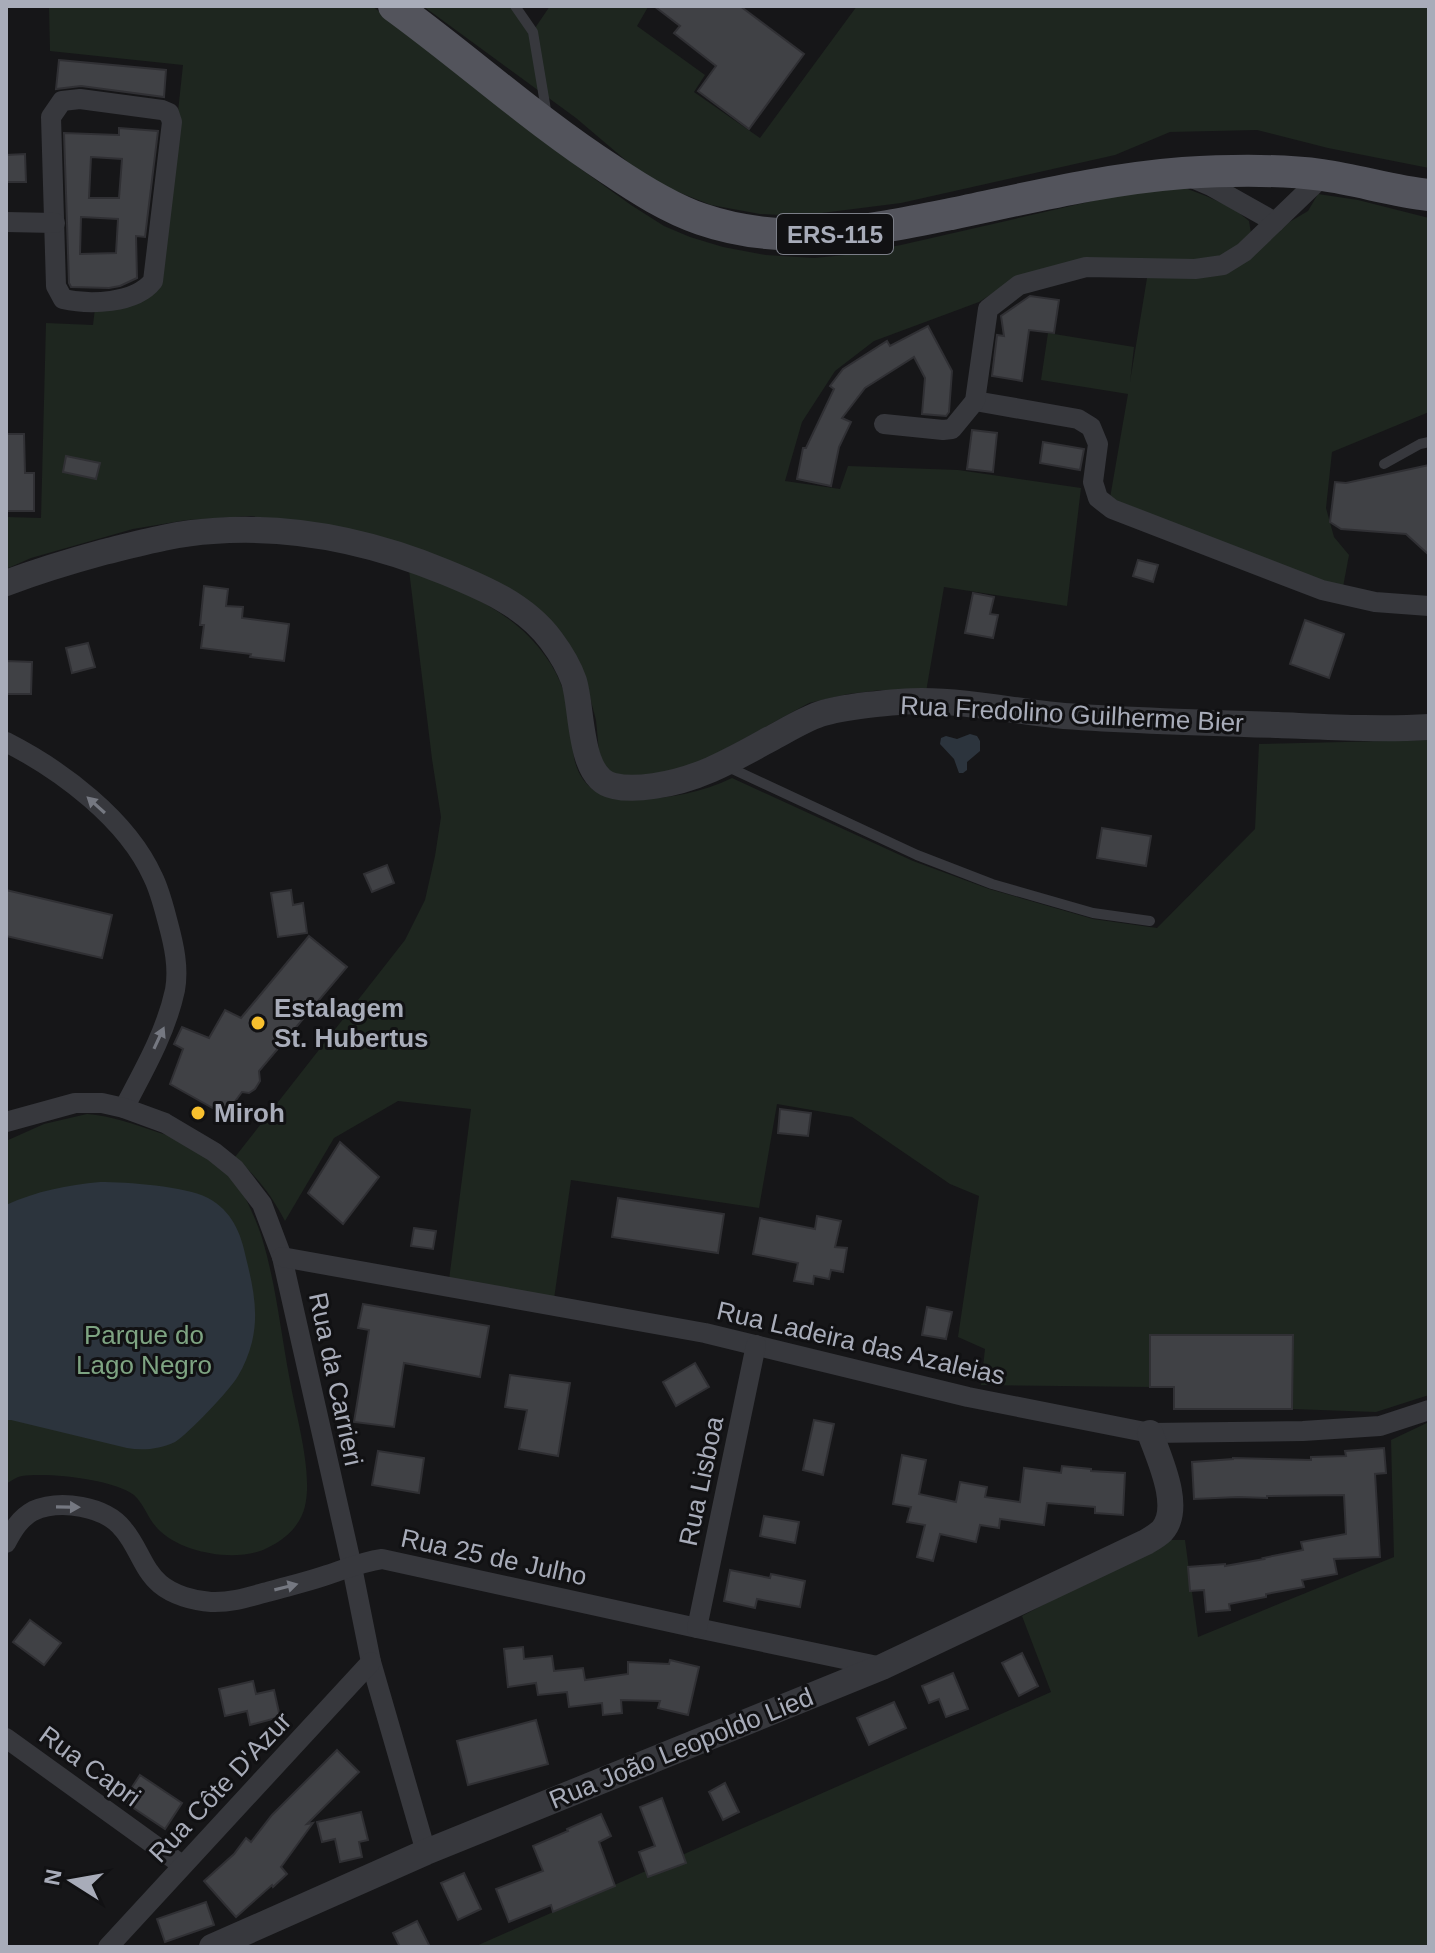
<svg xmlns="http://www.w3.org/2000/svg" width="1435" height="1953" font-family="Arial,sans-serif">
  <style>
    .green { fill: #1e261f }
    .water { fill: #2c343d }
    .building { fill: #404145; stroke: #303034; stroke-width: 2; fill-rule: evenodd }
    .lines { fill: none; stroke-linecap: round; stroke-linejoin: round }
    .service { stroke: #37383d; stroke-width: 10 }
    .minor { stroke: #37383d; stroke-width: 20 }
    .tertiary { stroke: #37383d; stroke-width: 26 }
    .primary { stroke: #53545c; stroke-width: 32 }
    .oneway { fill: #757881 }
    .poi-dot { fill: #f8c02e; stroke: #111113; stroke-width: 3 }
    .labels { text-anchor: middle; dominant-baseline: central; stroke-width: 6; stroke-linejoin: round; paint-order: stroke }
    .shield { fill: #111113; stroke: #7b7e87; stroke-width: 2 }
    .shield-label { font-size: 24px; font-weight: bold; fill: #a8acb9 }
    .street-label { font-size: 26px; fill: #a8acb9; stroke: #111113 }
    .poi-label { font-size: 26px; font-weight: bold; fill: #a8acb9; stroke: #111113; text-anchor: start }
    .park-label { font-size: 26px; fill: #7ea482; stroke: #111113 }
  </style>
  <rect width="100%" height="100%" fill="#161618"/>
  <g class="green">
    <polygon points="49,6 372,6 578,167 631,205 664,226 690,237 723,247 766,255 814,258 845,255 901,245 1132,192 1185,188 1206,196 1233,208 1249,221 1251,233 1222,259 1015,279 979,302 874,341 835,371 802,422 785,481 840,489 848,466 958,470 1081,488 1067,606 944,587 926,692 881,690 848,694 809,703 716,754 681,771 624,778 610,773 600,762 596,720 584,675 567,642 332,527 251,516 187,520 133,529 31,558 6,569 6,517 41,518 46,323 93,325 95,308 159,288 183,65 50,51"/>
    <polygon points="423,6 508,6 535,28 550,6 647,6 648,7 637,26 705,75 694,92 760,138 857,6 1429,6 1429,168 1328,148 1257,130 1170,132 1115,155 901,203 798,216 760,214 711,205 668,188 636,169 576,118"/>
    <polygon points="1318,194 1358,200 1429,218 1429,412 1332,452 1326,508 1334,537 1349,555 1343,587 1321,583 1110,498 1128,394 1041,380 1048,333 1134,347 1130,382 1148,272 1202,274 1308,211"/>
    <path d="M 409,570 C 461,591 512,609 546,657 C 561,677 568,701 572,725 C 574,737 572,750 575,762 C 584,793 607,800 637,799 C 669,799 703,792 732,778 L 913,861 L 989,889 L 1093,919 L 1157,928 L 1255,829 L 1259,744 L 1429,740 L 1429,1395 L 1376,1412 L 1292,1409 L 1293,1336 L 1150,1335 L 1150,1387 L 981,1385 L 985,1349 L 958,1337 L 979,1196 L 950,1184 L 852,1117 L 777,1104 L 759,1208 L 571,1180 L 554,1299 L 449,1280 L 471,1109 L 398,1101 L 334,1138 L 285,1221 C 270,1193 258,1178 235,1157 L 405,940 L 425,900 L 435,856 L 441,817 L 432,759 Z"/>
    <path d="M 87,1114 C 112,1116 133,1124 157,1132 C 169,1136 185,1140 196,1147 C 207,1154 224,1169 233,1179 C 244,1191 257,1222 262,1238 C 276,1284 281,1334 290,1381 C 296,1416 313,1472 305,1506 C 301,1524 287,1538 271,1546 C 241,1564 182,1554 158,1529 C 148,1519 144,1504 134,1495 C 114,1479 47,1472 22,1476 C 16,1477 11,1481 6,1484 L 6,1141 L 44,1124 Z"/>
    <polygon points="1429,1422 1429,1947 474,1947 1051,1692 1022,1616 1166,1540 1185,1540 1198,1637 1394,1557 1391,1440"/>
  </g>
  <g class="water">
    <polygon points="970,734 977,736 980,741 980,751 967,762 967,770 963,773 959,773 954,759 940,744 941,738 946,736 957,739"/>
    <path d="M 100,1182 C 127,1182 185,1186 208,1198 C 232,1211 241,1233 246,1258 C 253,1286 259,1313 252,1342 C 249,1354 244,1366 238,1376 C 231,1389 187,1435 175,1442 C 160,1449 143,1451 127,1448 L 11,1420 L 6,1420 L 6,1205 C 37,1191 67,1185 100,1182 Z"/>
  </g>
  <g class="building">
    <polygon points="654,6 740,6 804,54 749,129 698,91 716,66 674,33 680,26"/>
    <polygon points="59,60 166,70 164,97 81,86 56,89"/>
    <path d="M 119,128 L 158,131 L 145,237 L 136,236 L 137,278 L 120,286 L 109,288 L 71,287 L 69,283 L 64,133 L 119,135 ZM 91,157 L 122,159 L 119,198 L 89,198 ZM 81,217 L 118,219 L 116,253 L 80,254 Z"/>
    <polygon points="25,154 26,182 6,182 6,155"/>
    <polygon points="1030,296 1059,300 1054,333 1029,330 1022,381 992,376 997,335 1004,336 1001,316"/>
    <polygon points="928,326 952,371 949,412 946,416 922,414 925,378 914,357 865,388 842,418 851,422 839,447 831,486 797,479 803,448 806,448 834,389 830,386 843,369 887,341 890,346"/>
    <polygon points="972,430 997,433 993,472 967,469"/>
    <polygon points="6,434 24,434 25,473 34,473 34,511 6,511"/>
    <polygon points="1043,442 1084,449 1080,470 1040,463"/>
    <polygon points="66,456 100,463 96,479 63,472"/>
    <polygon points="1429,465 1429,555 1406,534 1341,529 1330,522 1335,482 1346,483"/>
    <polygon points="1138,560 1158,565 1153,582 1133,576"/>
    <polygon points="204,586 228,589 226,606 243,607 242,618 289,624 284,661 250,657 251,654 201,648 204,625 200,625"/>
    <polygon points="973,593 994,597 990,614 998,615 993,638 965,633"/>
    <polygon points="1305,620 1344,634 1329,678 1290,664"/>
    <polygon points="88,643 95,667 72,673 66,648"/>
    <polygon points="6,661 32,662 31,694 6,694"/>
    <polygon points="1102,828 1151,836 1146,866 1097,858"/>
    <polygon points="387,865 394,883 372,892 364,874"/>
    <polygon points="6,890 112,915 102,958 6,936"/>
    <polygon points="291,890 293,905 303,903 307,933 278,937 271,893"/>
    <polygon points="309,936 347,967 259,1071 260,1081 255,1089 249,1093 242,1092 225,1115 170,1084 183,1049 174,1044 182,1027 209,1038 225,1010 241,1018"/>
    <polygon points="780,1109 811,1113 808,1136 778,1133"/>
    <polygon points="340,1142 379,1177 343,1224 308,1193"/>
    <polygon points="618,1198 724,1214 718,1253 612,1237"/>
    <polygon points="817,1216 841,1221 835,1247 847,1248 843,1272 831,1270 829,1279 814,1276 813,1284 794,1281 798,1263 753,1254 760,1218 815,1229"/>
    <polygon points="414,1228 436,1231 433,1249 411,1246"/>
    <polygon points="363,1304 489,1326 480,1377 404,1363 394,1427 354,1422 369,1330 358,1328"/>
    <polygon points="927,1307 952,1312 946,1339 922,1335"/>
    <polygon points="1150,1335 1293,1335 1292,1409 1174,1409 1174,1387 1150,1387"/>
    <polygon points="695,1363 709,1387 676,1406 663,1382"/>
    <polygon points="510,1375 570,1383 558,1456 519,1449 527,1410 505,1407"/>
    <polygon points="814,1420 834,1424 823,1475 803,1470"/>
    <polygon points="1384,1448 1386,1473 1375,1474 1380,1557 1334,1559 1337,1574 1302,1580 1304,1587 1266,1594 1266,1597 1229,1604 1230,1610 1206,1612 1204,1590 1190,1591 1188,1567 1225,1564 1225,1566 1264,1559 1263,1558 1303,1550 1301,1542 1346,1534 1344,1495 1267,1496 1267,1498 1238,1497 1194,1499 1192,1462 1233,1459 1233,1458 1311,1460 1311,1457 1346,1456 1345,1451"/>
    <polygon points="378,1451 424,1458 419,1493 372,1485"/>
    <polygon points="902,1455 926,1460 919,1494 956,1502 960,1482 987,1487 985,1497 1020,1502 1024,1468 1061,1473 1062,1466 1091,1469 1091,1471 1125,1473 1123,1515 1095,1513 1095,1507 1047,1503 1044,1525 1000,1519 999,1528 980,1525 976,1542 940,1534 933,1561 917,1557 925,1525 907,1522 911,1507 893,1504"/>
    <polygon points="764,1516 799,1522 795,1543 760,1536"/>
    <polygon points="730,1570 770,1578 771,1574 805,1581 800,1607 757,1599 755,1608 724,1601"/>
    <polygon points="30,1620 61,1643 44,1665 13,1642"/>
    <polygon points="523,1647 524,1659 552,1656 554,1671 583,1668 585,1680 628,1674 628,1662 669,1664 670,1660 699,1667 688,1715 658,1708 660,1701 621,1700 622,1713 603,1715 602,1703 569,1707 567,1692 538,1695 536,1683 508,1687 504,1649"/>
    <polygon points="1022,1653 1038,1686 1019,1696 1002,1663"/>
    <polygon points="953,1673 968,1709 946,1717 939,1699 929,1703 922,1686"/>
    <polygon points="253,1681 256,1694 274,1690 280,1717 250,1725 247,1711 225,1716 219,1689"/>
    <polygon points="894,1702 906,1728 869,1745 857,1718"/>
    <polygon points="536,1720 548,1764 468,1785 457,1741"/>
    <polygon points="337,1750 359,1772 307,1824 313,1823 281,1867 287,1874 273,1887 272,1885 236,1917 204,1881 234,1854 246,1838 251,1842 272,1815"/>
    <polygon points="140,1775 182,1803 165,1829 123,1801"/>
    <polygon points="725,1783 739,1812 723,1820 709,1792"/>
    <polygon points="662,1798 686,1863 648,1877 639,1852 655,1846 640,1807"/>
    <polygon points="361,1812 368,1840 359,1842 362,1857 340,1862 335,1839 322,1842 317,1822"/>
    <polygon points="601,1814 611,1836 599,1842 615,1886 553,1912 551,1905 509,1922 496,1889 543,1871 533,1846 568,1831 567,1829"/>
    <polygon points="464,1873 481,1909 458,1920 441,1883"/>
    <polygon points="206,1902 214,1925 165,1942 157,1919"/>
    <polygon points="417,1921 430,1947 400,1947 393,1933"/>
  </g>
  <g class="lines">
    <g class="service">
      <polyline points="515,6 533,32 547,116"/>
      <polyline points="1384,464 1420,444 1429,442"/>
      <polyline points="726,766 917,855 992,884 1093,913 1150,921"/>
    </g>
    <g class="minor">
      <path d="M 80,99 L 162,110 L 169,113 L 172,122 L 153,281 C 135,304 89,305 63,299 L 56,286 L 51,117 L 62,101 Z"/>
      <polyline points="1190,177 1211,186 1275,222"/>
      <polyline points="6,222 55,223"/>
      <polyline points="975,401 1078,419 1091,427 1098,444 1093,482 1098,498 1112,509 1322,590 1375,602 1429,606"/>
      <polyline points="884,424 943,430 952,429 975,401 988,309 1019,285 1086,267 1195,269 1223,265 1244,252 1324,175"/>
      <path d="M 6,742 C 61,770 127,819 153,877 C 160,891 164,908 168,923 C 174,945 179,968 175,990 C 166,1032 144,1070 124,1108"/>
      <polyline points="6,1122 75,1103 102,1103 124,1108 165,1123 214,1152 235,1169 262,1204 282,1257 352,1567 371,1662 426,1852"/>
      <polyline points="282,1257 705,1333 968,1397 1150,1433 1303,1431 1380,1426 1429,1410"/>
      <path d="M 6,1543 C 13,1530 20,1518 33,1511 C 60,1499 105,1506 123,1529 C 138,1546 143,1570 160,1584 C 173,1595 194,1601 211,1602 C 232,1603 252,1596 271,1591 C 289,1586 306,1582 324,1576 C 343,1570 361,1562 382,1559 L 697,1628 L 882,1667"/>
      <polyline points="697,1628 756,1345"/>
      <polyline points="6,1738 182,1865"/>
      <polyline points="108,1947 371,1662"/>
    </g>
    <g class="tertiary">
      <path d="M 6,583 C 38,571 71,561 104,552 C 140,543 176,533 213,531 C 293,525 372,542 445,572 C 484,588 525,605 551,640 C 560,652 569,667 574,681 C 583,710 578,779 614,786 C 627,789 641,788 654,786 C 698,780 732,760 770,739 C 787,730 803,720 820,714 C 835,709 851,707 867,705 C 885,703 904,701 922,701 C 970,701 1017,712 1064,716 C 1135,721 1207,723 1278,725 C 1328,727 1379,730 1429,727"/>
      <path d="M 212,1947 L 426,1852 L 882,1667 L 1146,1542 C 1151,1539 1158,1535 1162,1531 C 1183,1508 1159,1458 1150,1433"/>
    </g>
    <path class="primary" d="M 394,6 C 467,59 535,121 611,170 C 639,189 669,208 701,219 C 785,248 867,231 951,214 C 1028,198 1105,179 1183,173 C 1230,170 1276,169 1322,175 C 1358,180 1393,191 1429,195"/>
  </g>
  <defs><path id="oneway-solid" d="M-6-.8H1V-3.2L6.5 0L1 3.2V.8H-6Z" transform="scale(2)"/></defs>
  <g class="oneway">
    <use href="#oneway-solid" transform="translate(96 805) rotate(-138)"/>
    <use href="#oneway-solid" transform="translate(159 1038) rotate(-65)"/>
    <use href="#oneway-solid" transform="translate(68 1507) rotate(1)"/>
    <use href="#oneway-solid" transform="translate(286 1587) rotate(-14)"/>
  </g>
  <g class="poi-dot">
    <circle cx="258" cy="1023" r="8"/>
    <circle cx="198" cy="1113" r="8"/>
  </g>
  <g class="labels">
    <rect class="shield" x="777" y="214" width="116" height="40" rx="6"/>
    <g class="shield-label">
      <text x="835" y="234">ERS-115</text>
    </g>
    <g class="street-label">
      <text transform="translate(1072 714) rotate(3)">Rua Fredolino Guilherme Bier</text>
      <text transform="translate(861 1343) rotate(13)">Rua Ladeira das Azaleias</text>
      <text transform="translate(336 1379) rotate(78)">Rua da Carrieri</text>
      <text transform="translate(701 1481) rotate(-78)">Rua Lisboa</text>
      <text transform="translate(494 1557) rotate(12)">Rua 25 de Julho</text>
      <text transform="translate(681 1748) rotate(-22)">Rua João Leopoldo Lied</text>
      <text transform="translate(90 1766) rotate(36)">Rua Capri</text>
      <text transform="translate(220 1787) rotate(-47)">Rua Côte D'Azur</text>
    </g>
    <g class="poi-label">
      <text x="274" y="1008">Estalagem<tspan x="274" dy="30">St. Hubertus</tspan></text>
      <text x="214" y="1113">Miroh</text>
    </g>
    <g class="park-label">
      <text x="144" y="1335">Parque do<tspan x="144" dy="30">Lago Negro</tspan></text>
    </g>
  </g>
  <rect width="1435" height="1953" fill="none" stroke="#a8acb9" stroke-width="16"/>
  <g transform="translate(72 1881) rotate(281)" stroke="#111113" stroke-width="6" paint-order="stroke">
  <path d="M0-6L14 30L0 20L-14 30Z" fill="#a8acb9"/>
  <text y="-12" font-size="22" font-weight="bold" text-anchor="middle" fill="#a8acb9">N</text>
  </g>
</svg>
